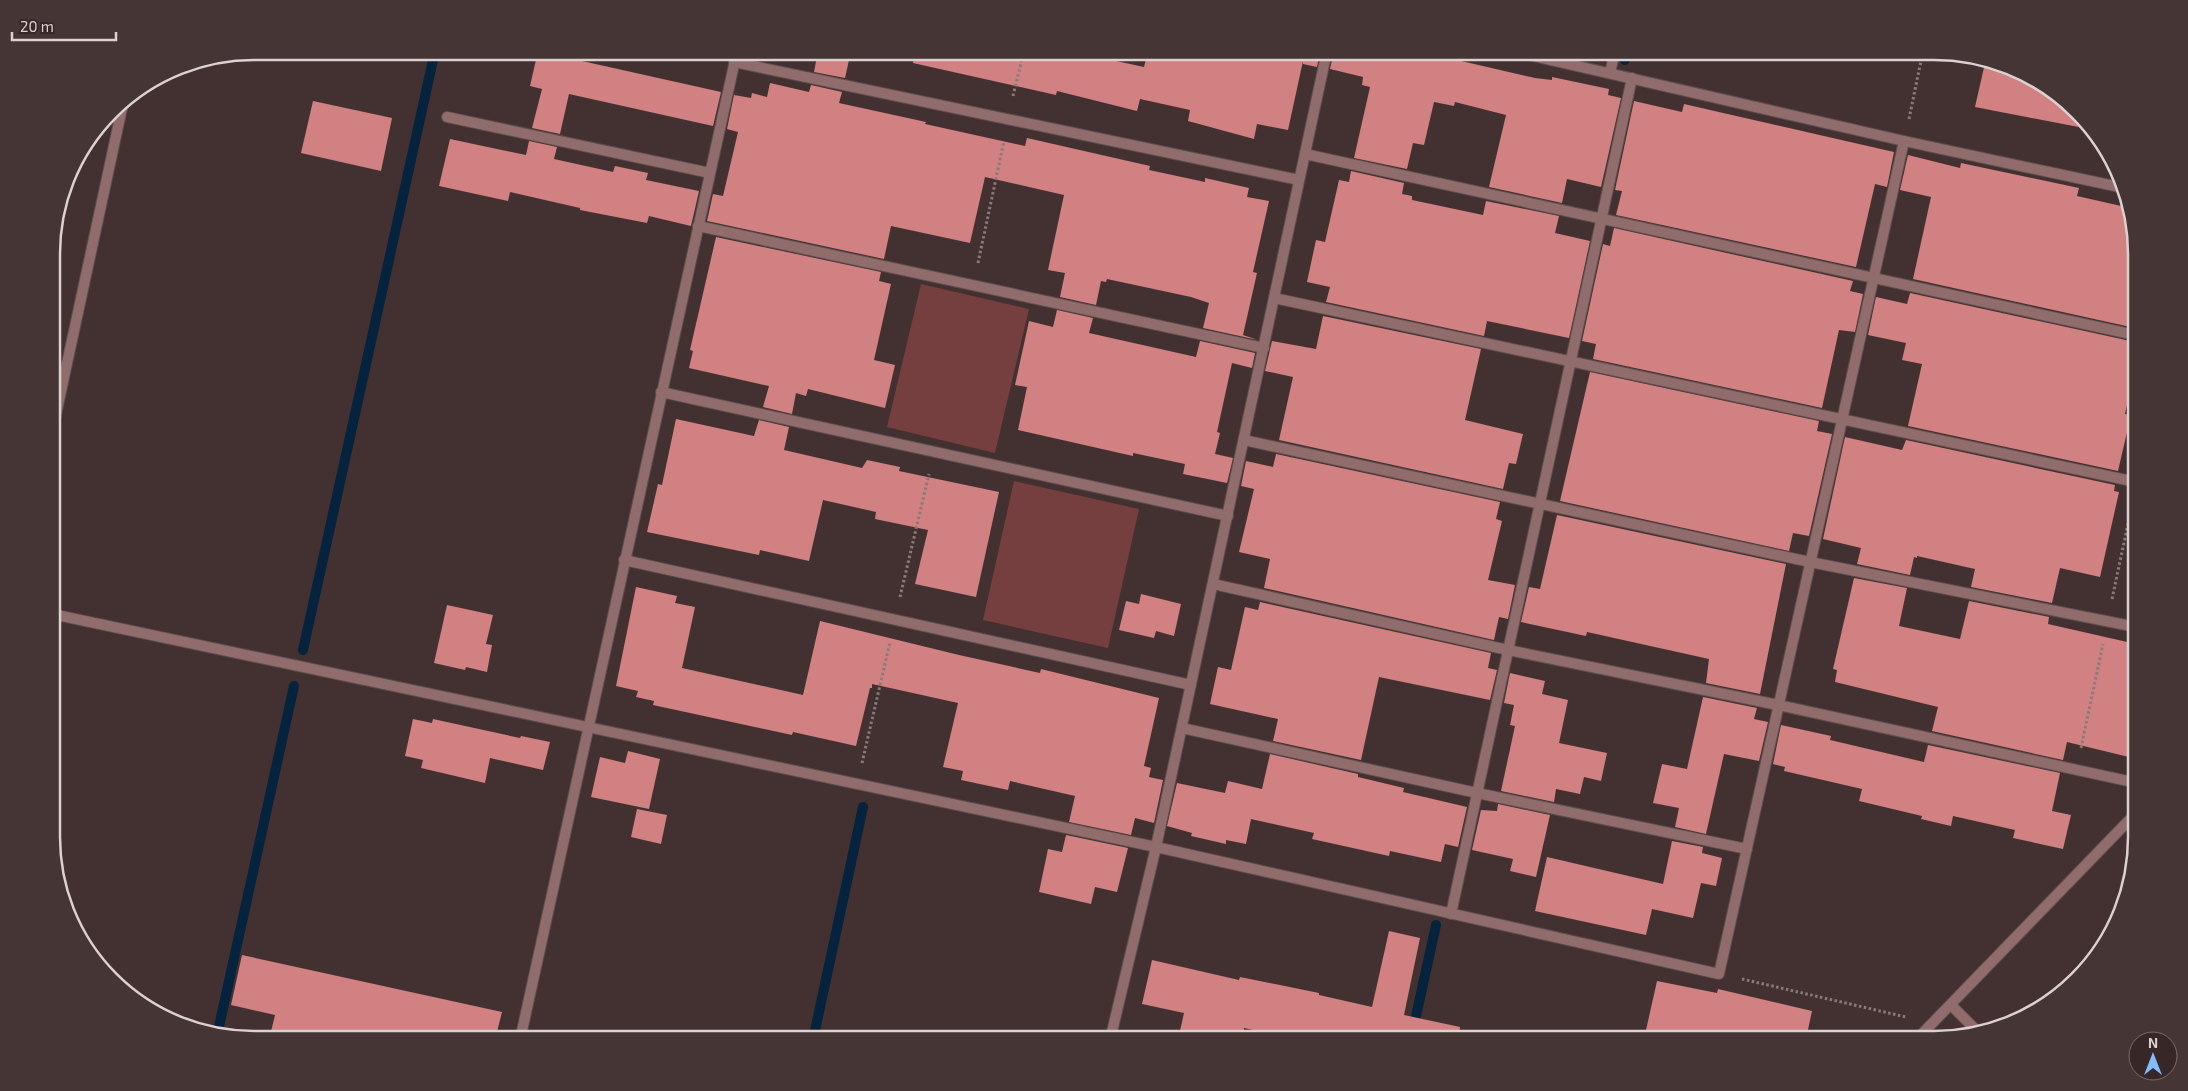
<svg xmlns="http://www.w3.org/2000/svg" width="2188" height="1091" font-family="'Exo 2',sans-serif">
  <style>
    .green { fill: #753f40 }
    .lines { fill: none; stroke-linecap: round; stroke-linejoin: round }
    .stream { stroke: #06233d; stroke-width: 10 }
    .building { fill: #d18181 }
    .lane-casing { stroke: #5f4e4e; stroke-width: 12 }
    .street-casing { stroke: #5f4e4e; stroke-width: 12 }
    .path { stroke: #897a7a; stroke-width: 3; stroke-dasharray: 2.5 2.5; stroke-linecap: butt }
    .lane { stroke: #906d6c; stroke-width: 10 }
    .street { stroke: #906d6c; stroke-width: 10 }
    .rim { fill: none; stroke: #dcd1d0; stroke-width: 2.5 }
  </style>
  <rect width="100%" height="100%" fill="#433131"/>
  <g class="green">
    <polygon points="921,284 1029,309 995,453 887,427"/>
    <polygon points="1014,481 1139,509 1108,648 983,620"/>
  </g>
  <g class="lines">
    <g class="stream">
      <polyline points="1625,60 1627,51"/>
      <polyline points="303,650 435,51"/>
      <polyline points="218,1031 294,686"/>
      <polyline points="1411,1039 1436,925"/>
      <polyline points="813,1040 863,807"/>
    </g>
  </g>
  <g class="building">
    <polygon points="538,51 574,51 573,59 721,92 713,126 569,94 560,134 532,128 542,89 530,86"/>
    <polygon points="818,51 851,51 845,78 814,72"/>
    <polygon points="915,51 1070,51 1144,67 1148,51 1320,51 1317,67 1303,64 1303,61 1288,130 1257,124 1254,139 1188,121 1190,110 1140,99 1137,111 1057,91 1056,95 913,63"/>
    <polygon points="1334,51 1418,51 1535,78 1552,80 1552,77 1609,89 1608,95 1621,98 1601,187 1567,179 1562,203 1489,187 1506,115 1455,102 1454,106 1434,102 1424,145 1413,143 1407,169 1354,158 1370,87 1362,85 1363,77 1330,69"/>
    <polygon points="1985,63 2023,72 2094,130 1975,107"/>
    <polygon points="770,83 809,92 811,85 842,92 839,103 926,122 925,124 1025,146 1027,138 1150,166 1149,170 1205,182 1205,178 1249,188 1247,197 1269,201 1253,272 1257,273 1243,335 1258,340 1203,328 1209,303 1191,297 1107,279 1106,282 1101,281 1096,305 1060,297 1065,273 1048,270 1064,195 985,177 970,243 891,226 884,259 707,221 713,194 723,196 738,132 727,129 734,95 751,98 752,93 767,97"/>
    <polygon points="313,101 392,118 381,171 301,153"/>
    <polygon points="1634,101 1682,112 1684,104 1894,152 1887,187 1875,184 1856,267 1616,215 1622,191 1615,190"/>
    <polygon points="450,139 526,155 529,141 557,147 554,159 613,172 615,166 648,173 646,180 699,191 691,226 649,216 647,223 580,210 580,208 510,192 508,201 439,186"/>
    <polygon points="1908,155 1960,168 1961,163 2079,188 2077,196 2130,208 2135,228 2135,328 1913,279 1931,197 1900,190"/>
    <polygon points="1351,171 1404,183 1402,194 1412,196 1412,200 1483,215 1486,201 1559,216 1555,233 1590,241 1569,338 1487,321 1484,336 1326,302 1330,287 1307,282 1316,240 1325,242 1339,180 1349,182"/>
    <polygon points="1614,228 1853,281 1850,291 1863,294 1855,332 1839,330 1822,408 1593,359 1596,344 1582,341 1603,244 1610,246"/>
    <polygon points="716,237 881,272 879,281 891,284 874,360 895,365 885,408 808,389 806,396 796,393 792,414 763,407 769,386 689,368 693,351 690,350"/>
    <polygon points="1910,293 2135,342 2135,367 2125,414 2131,415 2118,471 1908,426 1922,364 1902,360 1906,343 1868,335 1876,297 1907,304"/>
    <polygon points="1057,310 1093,318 1089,333 1196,357 1200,341 1255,353 1252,368 1232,363 1217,432 1220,433 1215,454 1233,458 1227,483 1183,474 1185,464 1133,453 1133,456 1018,430 1027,387 1015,385 1029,321 1053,327"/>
    <polygon points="1323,316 1481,349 1465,420 1523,434 1516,464 1509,463 1503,489 1279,440 1293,377 1265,371 1272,341 1316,349"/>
    <polygon points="1590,372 1819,421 1817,431 1832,434 1809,536 1793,533 1789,551 1560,501"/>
    <polygon points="676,419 754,436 759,420 789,427 784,450 862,468 867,460 900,467 899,471 999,492 976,597 915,584 928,530 875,519 876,512 823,500 809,561 760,550 759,555 647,532 658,484 662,485"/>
    <polygon points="1845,437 1902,450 1906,440 2115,485 2114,491 2119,492 2100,577 2060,568 2052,603 1971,587 1975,569 1917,556 1917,558 1914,557 1910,575 1857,564 1861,548 1823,539"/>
    <polygon points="1276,454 1500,502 1496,519 1502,521 1488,580 1515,585 1508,619 1499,617 1494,640 1264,588 1270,559 1239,552 1254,489 1241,486 1246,461 1273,467"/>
    <polygon points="1557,515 1786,564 1760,694 1706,683 1709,659 1587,632 1586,636 1521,622 1529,587 1540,589"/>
    <polygon points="1854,578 1907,588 1899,626 1960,639 1969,601 2049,617 2048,624 2136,644 2137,759 2067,742 2063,760 1932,731 1938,707 1835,682 1837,670 1833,669"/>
    <polygon points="636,587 677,596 675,603 695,607 682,668 803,695 820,621 959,655 1040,673 1041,669 1159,698 1144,766 1151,768 1149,777 1163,780 1154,823 1135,818 1131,835 1069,822 1075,796 1010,781 1008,790 961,780 963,771 943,767 958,703 872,684 872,688 870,688 856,746 793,732 792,735 653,705 654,701 636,697 638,691 616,686"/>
    <polygon points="1141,594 1181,604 1174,636 1156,631 1154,638 1119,630 1126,601 1139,604"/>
    <polygon points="1260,602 1491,653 1488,668 1497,670 1490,700 1379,677 1361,760 1273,741 1278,719 1210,704 1218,667 1231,670 1245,607 1258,610"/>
    <polygon points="447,605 493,615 486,644 492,645 487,672 466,667 465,670 434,663"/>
    <polygon points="1510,673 1545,681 1542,694 1568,700 1559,743 1607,753 1601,781 1584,777 1580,794 1556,789 1554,802 1501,791 1515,726 1510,725 1514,705 1504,703"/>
    <polygon points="1703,697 1757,708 1754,719 1768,722 1759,761 1724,754 1706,834 1675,827 1679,808 1653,803 1662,764 1687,769"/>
    <polygon points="413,719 432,723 433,719 520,738 521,736 550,742 543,770 490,758 485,783 421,768 423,760 405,756"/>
    <polygon points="1781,725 1831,736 1830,740 1924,762 1928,745 2060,773 2052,811 2071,815 2063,849 2013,838 2015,830 1953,816 1951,826 1921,819 1922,816 1859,801 1862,789 1784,771 1785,767 1773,764"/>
    <polygon points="628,751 660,759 649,809 591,797 600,757 625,763"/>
    <polygon points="1270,754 1358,774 1358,777 1404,788 1403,792 1467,807 1458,847 1445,844 1441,862 1390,851 1389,856 1312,839 1314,833 1251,819 1246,844 1226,840 1226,844 1191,836 1192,833 1167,826 1177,783 1225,793 1228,781 1262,789"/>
    <polygon points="1498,804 1550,815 1536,877 1510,871 1513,859 1472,850 1481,810 1497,811"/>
    <polygon points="637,809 667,815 661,844 631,837"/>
    <polygon points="1066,835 1128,848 1117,892 1095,887 1091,904 1039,892 1048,849 1062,852"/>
    <polygon points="1672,841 1703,847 1702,853 1722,858 1716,886 1701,883 1693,918 1652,909 1646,935 1535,911 1547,857 1663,884"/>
    <polygon points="1389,931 1420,938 1404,1015 1460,1027 1459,1039 1295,1039 1244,1028 1242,1040 1178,1040 1184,1013 1142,1004 1152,960 1239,980 1240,977 1319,993 1319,995 1372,1007"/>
    <polygon points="242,955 502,1012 495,1040 269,1040 275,1015 231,1005"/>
    <polygon points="1657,981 1717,993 1718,989 1812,1011 1806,1039 1644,1039"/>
  </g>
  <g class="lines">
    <defs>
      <polyline id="lane" points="447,117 710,173"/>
      <g id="street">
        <polyline points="1512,51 1904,141 2124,188"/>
        <polyline points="734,62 1299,180"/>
        <polyline points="1610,73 1615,51"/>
        <polyline points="1305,154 2135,335"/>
        <polyline points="698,226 1264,348"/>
        <polyline points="1274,298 2136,482"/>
        <polyline points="661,392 1228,516"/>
        <polyline points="52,433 124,99"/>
        <polyline points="1244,440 1810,562 2136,627"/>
        <polyline points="624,560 1191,685"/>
        <polyline points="1213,584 1508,650 1778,705 2137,783"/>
        <polyline points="52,614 1156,847 1719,974 1904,141"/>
        <polyline points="1182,728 1477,793 1747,849"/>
        <polyline points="1451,914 1632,78"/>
        <polyline points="1951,1005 1979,1033"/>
        <polyline points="1917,1039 2137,812"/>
        <polyline points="520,1040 737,51"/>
        <polyline points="1110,1040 1156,847 1327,51"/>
      </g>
    </defs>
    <use href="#lane" class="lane-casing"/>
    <use href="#street" class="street-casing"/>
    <g class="path">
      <polyline points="1013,96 1024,51"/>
      <polyline points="1909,119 1923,51"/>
      <polyline points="978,263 1004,141"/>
      <polyline points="900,597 929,474"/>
      <polyline points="2112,599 2132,505"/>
      <polyline points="2081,748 2103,644"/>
      <polyline points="862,763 890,642"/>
      <polyline points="1742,979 1906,1017"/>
    </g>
    <use href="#lane" class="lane"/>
    <use href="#street" class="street"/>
  </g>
  <path d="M0 0H2188V1091H0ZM254 60H1934A194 194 0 0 1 2128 254V837A194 194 0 0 1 1934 1031H254A194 194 0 0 1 60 837V254A194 194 0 0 1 254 60Z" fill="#453535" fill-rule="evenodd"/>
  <path class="rim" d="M254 60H1934A194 194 0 0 1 2128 254V837A194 194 0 0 1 1934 1031H254A194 194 0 0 1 60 837V254A194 194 0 0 1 254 60Z"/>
  <g transform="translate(2153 1056)"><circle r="24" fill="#382727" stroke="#7a6b6b"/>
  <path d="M0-4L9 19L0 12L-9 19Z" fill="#80bdfa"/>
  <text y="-8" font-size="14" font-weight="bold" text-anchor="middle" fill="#dcd1d0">N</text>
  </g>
  <path d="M12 32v8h104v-8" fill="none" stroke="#dcd1d0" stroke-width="2.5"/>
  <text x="20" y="32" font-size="15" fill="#dcd1d0" stroke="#382727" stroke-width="4" paint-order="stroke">20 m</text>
</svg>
